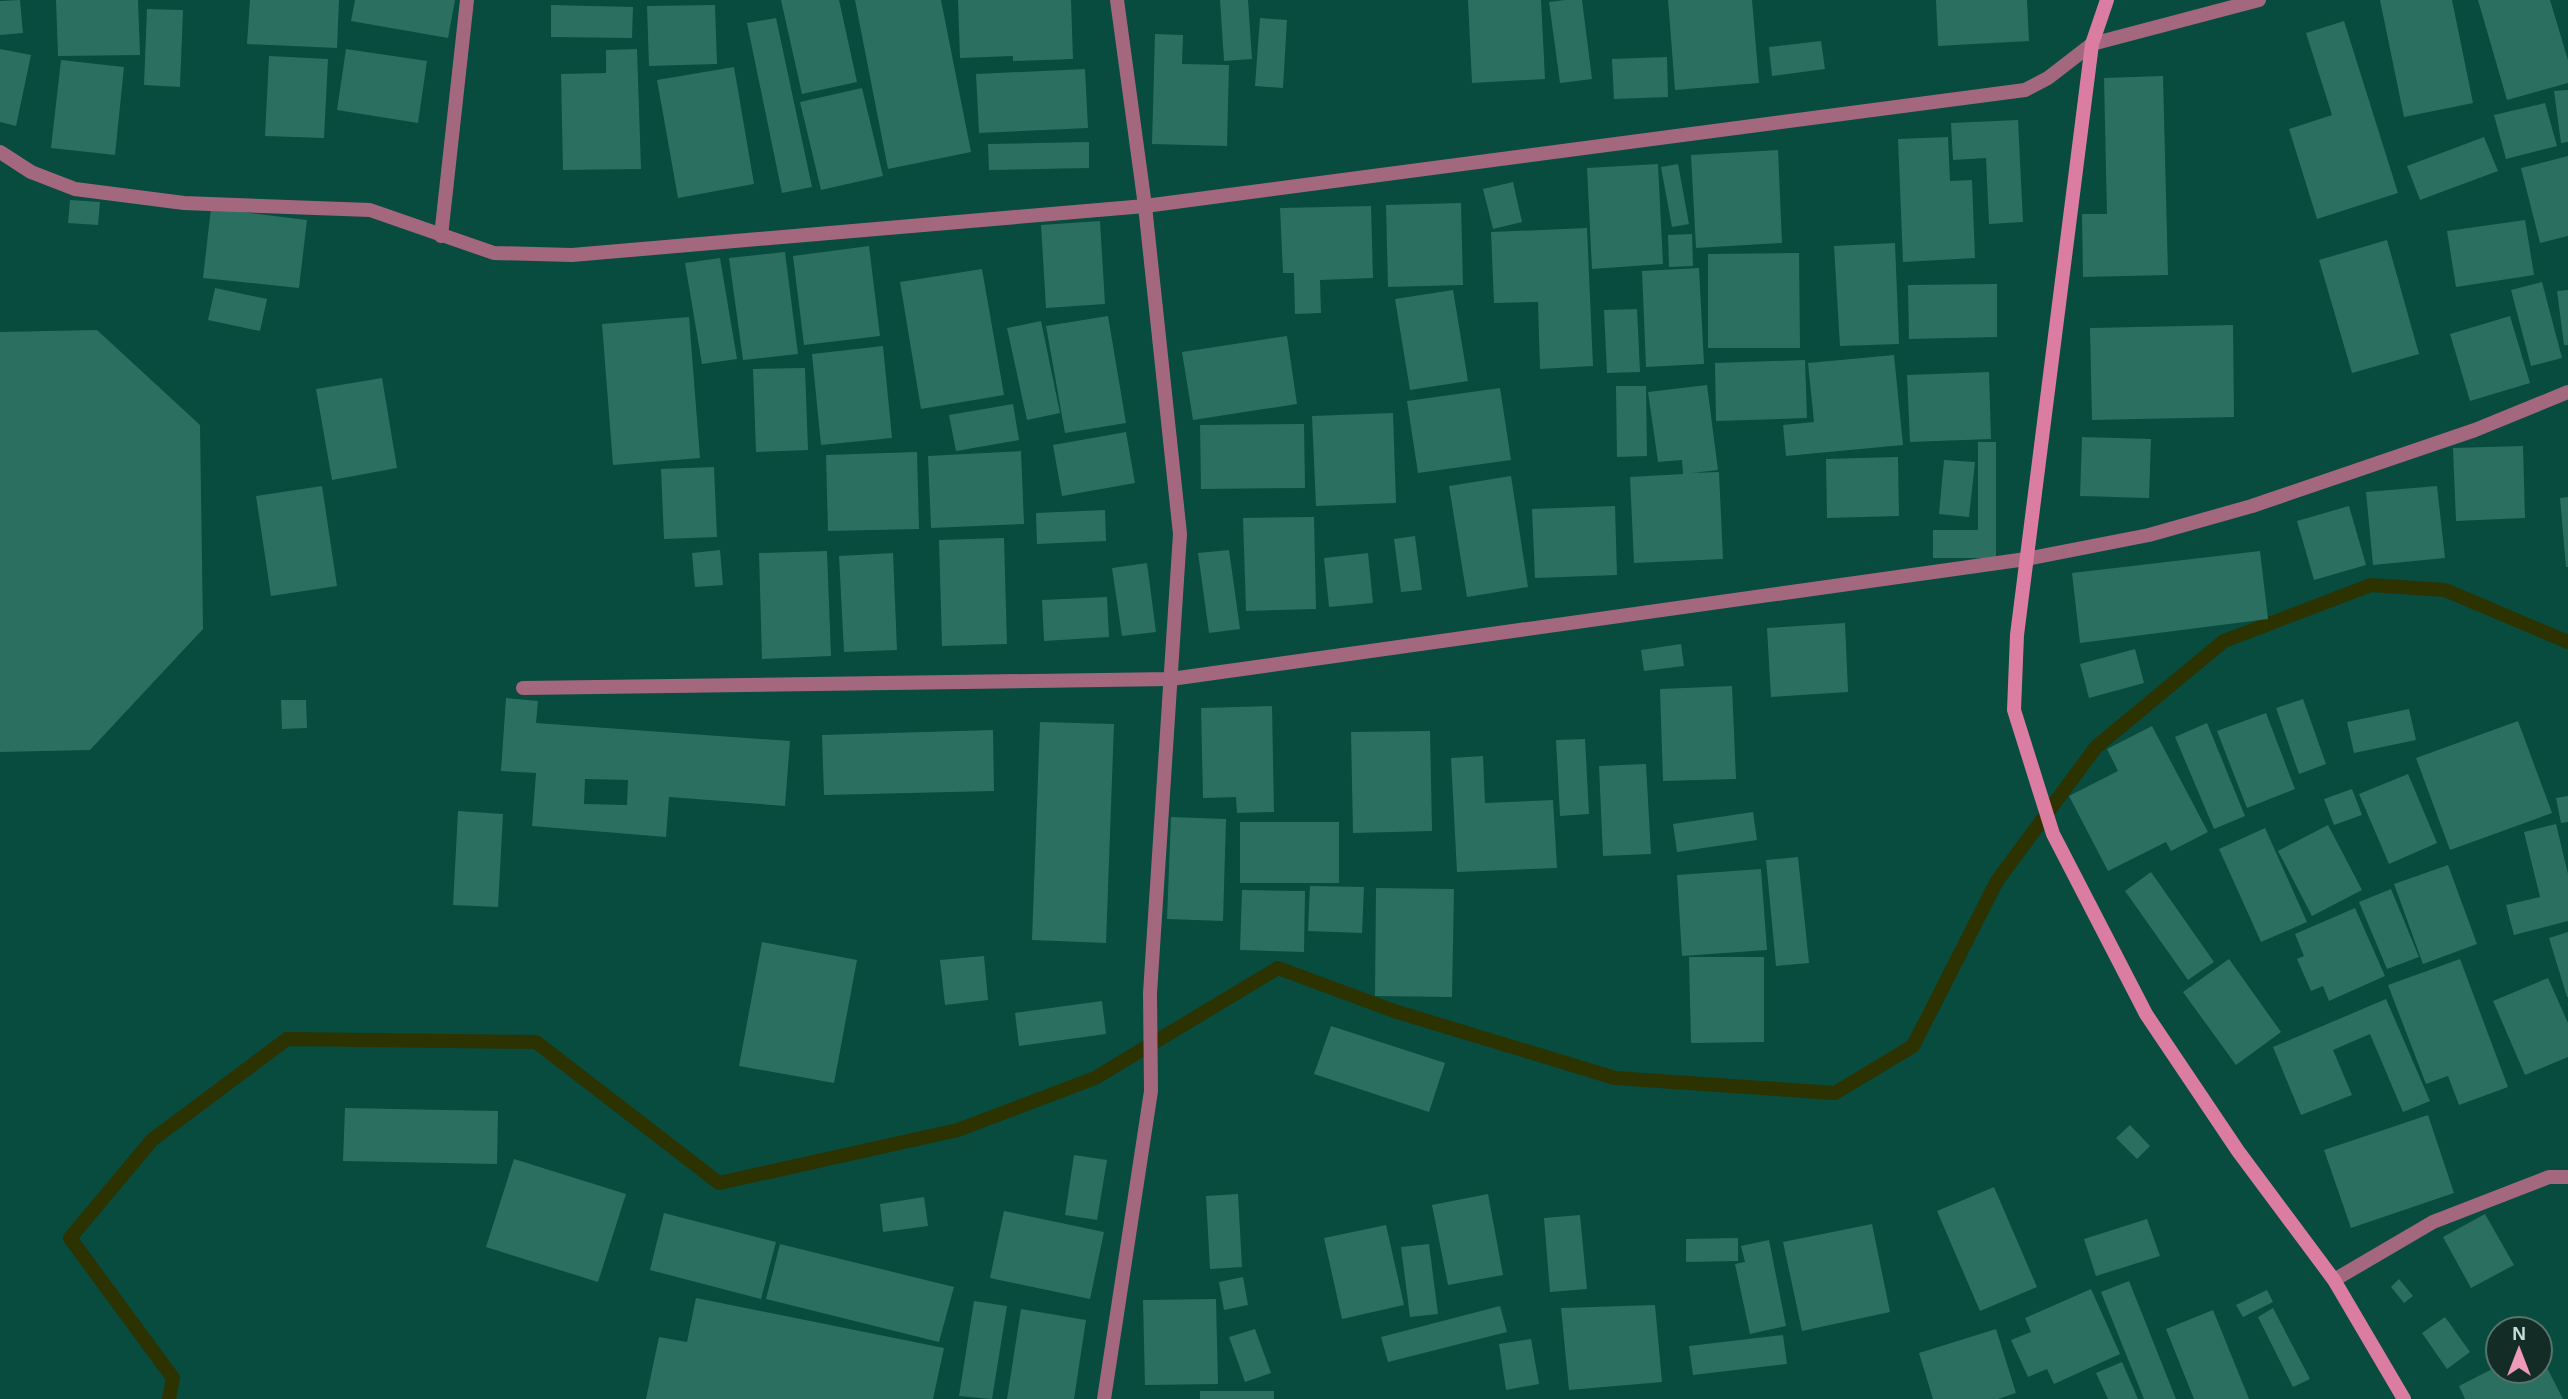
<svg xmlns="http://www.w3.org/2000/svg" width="2568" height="1399" font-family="Helvetica,sans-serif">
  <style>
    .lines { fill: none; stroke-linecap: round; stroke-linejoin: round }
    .stream { stroke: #2c3200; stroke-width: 14 }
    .building { fill: #2b6f61; fill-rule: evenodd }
    .street { stroke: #a4687e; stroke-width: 14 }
    .secondary { stroke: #da7da0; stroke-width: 14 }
  </style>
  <rect width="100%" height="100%" fill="#084b3f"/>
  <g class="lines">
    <polyline class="stream" points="169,1399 173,1378 70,1238 152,1140 287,1039 536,1042 719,1183 958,1130 1095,1078 1278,968 1394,1011 1615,1078 1835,1093 1913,1046 1997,881 2096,747 2224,641 2371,585 2445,590 2568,642"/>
  </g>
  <g class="building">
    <polygon points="20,0 23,33 0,35 0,1"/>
    <polygon points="56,0 138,0 140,55 58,56"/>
    <polygon points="250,0 339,0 337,48 247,44"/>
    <polygon points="355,0 455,0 448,38 351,21"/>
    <polygon points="781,0 839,0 857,82 802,94"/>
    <polygon points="855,0 941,0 971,152 888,169"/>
    <polygon points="958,0 1071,0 1073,59 1013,61 1013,56 960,58"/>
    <polygon points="1220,0 1248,0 1252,59 1224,61"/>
    <polygon points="1468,0 1541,0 1545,79 1472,83"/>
    <polygon points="1565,0 1582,0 1592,79 1560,83 1549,2"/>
    <polygon points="1668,0 1752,0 1759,83 1675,90"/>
    <polygon points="1936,0 2027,0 2029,41 1938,46"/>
    <polygon points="2380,0 2452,0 2473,103 2404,117"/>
    <polygon points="2478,0 2550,0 2568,60 2568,83 2507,100"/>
    <polygon points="551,5 633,7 632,38 551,37"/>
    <polygon points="715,5 717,64 649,66 647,6"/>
    <polygon points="147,9 183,10 180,87 144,85"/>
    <polygon points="776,18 812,187 782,193 747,23"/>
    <polygon points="1260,18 1287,20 1283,88 1255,86"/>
    <polygon points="2344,21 2398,193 2317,219 2289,129 2332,115 2306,33"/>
    <polygon points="1155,34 1183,35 1182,64 1229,65 1227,146 1152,144"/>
    <polygon points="1821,41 1825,69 1772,76 1769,47"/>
    <polygon points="0,49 31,55 16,126 0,122"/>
    <polygon points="346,49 427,61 418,123 337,110"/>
    <polygon points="637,49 641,169 563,170 561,74 606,73 606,50"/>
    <polygon points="269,56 328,59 324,138 265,136"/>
    <polygon points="1667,57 1668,97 1614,99 1612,59"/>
    <polygon points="61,60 124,67 115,155 51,148"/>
    <polygon points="734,67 754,184 678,198 657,80"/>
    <polygon points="1085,69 1088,128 979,133 976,74"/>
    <polygon points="2163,76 2168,275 2083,277 2082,214 2107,214 2104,78"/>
    <polygon points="862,88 883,176 821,190 800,102"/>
    <polygon points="2568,90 2568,142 2561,143 2554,91"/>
    <polygon points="2545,103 2557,146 2506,159 2494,115"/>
    <polygon points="2018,120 2023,222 1989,224 1986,158 1953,160 1951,123"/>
    <polygon points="1948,137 1950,181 1972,180 1975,258 1903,262 1898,139"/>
    <polygon points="2484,137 2498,171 2420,200 2407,166"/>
    <polygon points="1089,142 1089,168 989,170 988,144"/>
    <polygon points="1778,150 1782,243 1696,248 1691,155"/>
    <polygon points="2568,156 2568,236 2540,243 2521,168"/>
    <polygon points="1658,164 1663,264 1592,269 1587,168"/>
    <polygon points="1678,164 1689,224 1672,227 1661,167"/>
    <polygon points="1513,182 1522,222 1493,229 1483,189"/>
    <polygon points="70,200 100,202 98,225 68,223"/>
    <polygon points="1461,203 1463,285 1388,287 1386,205"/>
    <polygon points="1371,206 1373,278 1320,280 1321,313 1295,314 1294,273 1283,273 1280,208"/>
    <polygon points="211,208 307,220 299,288 203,278"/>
    <polygon points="2525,220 2534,275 2456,287 2447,231"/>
    <polygon points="1100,221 1105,304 1046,308 1041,225"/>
    <polygon points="1587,228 1593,366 1540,369 1538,302 1494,303 1491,232"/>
    <polygon points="1692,234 1693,266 1669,267 1668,235"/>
    <polygon points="2387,240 2419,354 2352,373 2319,260"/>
    <polygon points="1895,243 1899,344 1840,346 1834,246"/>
    <polygon points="869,246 880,336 804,345 793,256"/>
    <polygon points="785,252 798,354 743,360 729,258"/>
    <polygon points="1799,253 1800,348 1708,348 1708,254"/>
    <polygon points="720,258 737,359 702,364 685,263"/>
    <polygon points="1699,268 1704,364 1646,367 1642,271"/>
    <polygon points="982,269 1004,395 921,409 900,282"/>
    <polygon points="2542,282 2562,358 2531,366 2511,290"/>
    <polygon points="1997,284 1997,337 1909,339 1908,285"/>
    <polygon points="215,288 267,299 260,331 208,320"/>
    <polygon points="1453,290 1468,381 1410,390 1395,299"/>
    <polygon points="2568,290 2568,345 2564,345 2557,291"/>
    <polygon points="1637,309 1640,372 1607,373 1604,310"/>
    <polygon points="1108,316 1126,423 1065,433 1046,326"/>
    <polygon points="2510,316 2530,383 2470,401 2450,334"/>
    <polygon points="689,317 700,458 613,465 602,324"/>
    <polygon points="1041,321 1060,413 1027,420 1007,328"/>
    <polygon points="2233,325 2234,417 2092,420 2090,328"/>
    <polygon points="97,330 200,425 203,629 90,750 0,752 0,332"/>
    <polygon points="1287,336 1297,404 1193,420 1182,352"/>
    <polygon points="883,346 892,438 821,445 812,354"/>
    <polygon points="1894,355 1903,445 1786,456 1783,425 1814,422 1808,363"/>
    <polygon points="1805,360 1807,418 1716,421 1715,363"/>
    <polygon points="805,368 808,450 756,452 753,369"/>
    <polygon points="1989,372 1991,439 1910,442 1907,375"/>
    <polygon points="382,378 397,468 332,480 316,389"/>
    <polygon points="1707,385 1718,470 1692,473 1719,472 1723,559 1634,563 1630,477 1683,474 1682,460 1658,462 1648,392"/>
    <polygon points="1616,386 1646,386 1647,456 1617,457"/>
    <polygon points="1500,388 1511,460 1418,473 1407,401"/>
    <polygon points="1013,404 1019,440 956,451 949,415"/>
    <polygon points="1393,413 1396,503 1316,506 1312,416"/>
    <polygon points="1304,424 1305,488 1201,489 1200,425"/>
    <polygon points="1126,432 1135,483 1062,496 1053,445"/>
    <polygon points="2082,437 2151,439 2149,498 2080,496"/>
    <polygon points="1978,442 1996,442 1996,558 1933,558 1933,530 1978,530"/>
    <polygon points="2523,446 2525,518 2456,521 2453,448"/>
    <polygon points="1021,451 1024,524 931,528 928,456"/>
    <polygon points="917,452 919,529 828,531 826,455"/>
    <polygon points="1898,457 1899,516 1827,518 1826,459"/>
    <polygon points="1944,460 1975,462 1969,517 1939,514"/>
    <polygon points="714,467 717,537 664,539 661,469"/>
    <polygon points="1511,476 1528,587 1467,597 1449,486"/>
    <polygon points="322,486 337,586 271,596 256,496"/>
    <polygon points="2437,486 2445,558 2373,565 2366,492"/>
    <polygon points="2568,497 2568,567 2566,567 2560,498"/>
    <polygon points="1615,506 1617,575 1535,578 1532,509"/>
    <polygon points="2349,506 2366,565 2314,580 2297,521"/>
    <polygon points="1105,510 1106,541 1037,544 1036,513"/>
    <polygon points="1314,517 1316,609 1246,611 1243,518"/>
    <polygon points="1415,536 1422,590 1401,592 1394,539"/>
    <polygon points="1004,538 1007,644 942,646 939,540"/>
    <polygon points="720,550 723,585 695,587 692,553"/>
    <polygon points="1229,550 1240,629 1209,633 1198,553"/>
    <polygon points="827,551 831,656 762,659 759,553"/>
    <polygon points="2260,551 2268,619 2080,643 2072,573"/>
    <polygon points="893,553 897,650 844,652 839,556"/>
    <polygon points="1368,553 1373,603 1329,607 1324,558"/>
    <polygon points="1147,563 1156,632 1122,636 1112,568"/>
    <polygon points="1107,597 1109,637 1044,641 1042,600"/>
    <polygon points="1845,623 1848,692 1771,697 1767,628"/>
    <polygon points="1681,644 1684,666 1644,671 1641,650"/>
    <polygon points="2135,649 2144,683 2089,698 2080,664"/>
    <polygon points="1732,686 1736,779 1663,781 1660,689"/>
    <path d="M 506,698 L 538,701 L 536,723 L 790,741 L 785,806 L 669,797 L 666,837 L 532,826 L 536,773 L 501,771 ZM 585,779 L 628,780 L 627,805 L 584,804 Z"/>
    <polygon points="2303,699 2326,764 2299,774 2276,708"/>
    <polygon points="281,700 306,700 307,728 282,729"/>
    <polygon points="1272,706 1274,812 1237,813 1236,797 1203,798 1201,708"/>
    <polygon points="2409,709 2416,740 2354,753 2347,722"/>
    <polygon points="2266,713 2295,789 2247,808 2217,731"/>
    <polygon points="2518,721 2552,813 2450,850 2416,758"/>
    <polygon points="1040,722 1114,724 1106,943 1032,940"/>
    <polygon points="2207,723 2245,816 2214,829 2175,737"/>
    <polygon points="2152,726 2208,832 2171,851 2166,842 2108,871 2069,796 2118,771 2107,749"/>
    <polygon points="993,730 994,791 824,795 822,735"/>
    <polygon points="1430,731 1432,831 1353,833 1351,732"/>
    <polygon points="1585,739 1589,814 1560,816 1556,740"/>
    <polygon points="1483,756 1485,803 1553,800 1557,868 1457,872 1451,758"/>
    <polygon points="1646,764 1651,854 1603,856 1599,766"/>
    <polygon points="2408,774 2437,843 2389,864 2359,794"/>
    <polygon points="2352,789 2362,815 2334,825 2324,799"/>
    <polygon points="2568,796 2568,822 2561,823 2556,798"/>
    <polygon points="458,811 503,814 498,907 453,905"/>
    <polygon points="1753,812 1757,840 1677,852 1673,824"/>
    <polygon points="1171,817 1226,819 1223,921 1167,919"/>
    <rect x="1240" y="822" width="99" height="61"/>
    <polygon points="2556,824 2568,874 2568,921 2514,935 2506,905 2540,897 2524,832"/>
    <polygon points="2328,825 2362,890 2312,916 2278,851"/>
    <polygon points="2265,828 2307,922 2261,942 2219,849"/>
    <polygon points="1798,857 1809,963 1776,966 1766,860"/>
    <polygon points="2448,865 2477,944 2423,964 2394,884"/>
    <polygon points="1761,869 1767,950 1682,956 1677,875"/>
    <polygon points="2151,872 2214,962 2188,980 2125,891"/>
    <polygon points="1310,886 1364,887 1362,933 1308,931"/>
    <polygon points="1376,888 1454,889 1452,997 1375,996"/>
    <polygon points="2391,889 2419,957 2387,969 2359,902"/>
    <polygon points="1242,890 1305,891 1304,952 1240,950"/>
    <polygon points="2355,908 2385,976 2329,1001 2323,986 2311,991 2297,959 2304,956 2295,934"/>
    <polygon points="2568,932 2568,997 2567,997 2549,938"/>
    <polygon points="762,942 857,960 834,1083 739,1066"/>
    <polygon points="984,956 988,1000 945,1005 940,960"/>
    <polygon points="1689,957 1764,957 1764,1042 1691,1043"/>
    <polygon points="2229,959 2281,1032 2236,1065 2183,992"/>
    <polygon points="2460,959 2508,1087 2459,1105 2448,1076 2426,1084 2388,985"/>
    <polygon points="2548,978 2568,1023 2568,1057 2525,1075 2493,1001"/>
    <polygon points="2386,999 2430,1101 2403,1112 2370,1034 2333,1050 2352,1095 2301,1115 2273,1047"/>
    <polygon points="1102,1001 1106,1034 1019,1046 1015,1013"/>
    <polygon points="1331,1026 1445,1063 1429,1112 1314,1074"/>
    <polygon points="345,1108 498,1111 497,1164 343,1161"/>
    <polygon points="2428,1115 2454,1193 2351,1228 2324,1150"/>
    <polygon points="2130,1125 2150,1146 2137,1159 2116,1138"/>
    <polygon points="1074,1155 1107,1160 1097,1220 1065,1215"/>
    <polygon points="514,1159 626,1194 598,1282 486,1247"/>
    <polygon points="1994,1187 2037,1287 1980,1311 1937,1211"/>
    <polygon points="1238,1194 1242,1267 1210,1269 1206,1196"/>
    <polygon points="1488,1194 1503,1275 1448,1285 1432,1205"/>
    <polygon points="924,1197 928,1226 883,1232 880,1204"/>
    <polygon points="1004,1211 1104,1232 1090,1299 990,1278"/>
    <polygon points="664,1213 776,1242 761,1299 650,1270"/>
    <polygon points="2485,1214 2514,1265 2471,1288 2443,1237"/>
    <polygon points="1580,1215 1587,1289 1550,1292 1544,1218"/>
    <polygon points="2147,1219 2160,1256 2096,1276 2084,1239"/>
    <polygon points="1872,1224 1890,1312 1802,1331 1783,1242"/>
    <polygon points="1386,1225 1404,1305 1342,1319 1324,1238"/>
    <polygon points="1738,1238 1738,1261 1686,1262 1686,1239"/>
    <polygon points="1769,1240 1786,1326 1750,1334 1735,1264 1745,1262 1741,1246"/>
    <polygon points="780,1244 954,1287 939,1342 766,1299"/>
    <polygon points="1429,1244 1438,1314 1410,1317 1401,1247"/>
    <polygon points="1243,1277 1248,1305 1224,1310 1219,1282"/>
    <polygon points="2399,1279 2413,1296 2404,1303 2391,1287"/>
    <polygon points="2129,1281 2176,1399 2144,1399 2101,1292"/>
    <polygon points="2091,1289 2120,1354 2054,1384 2047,1369 2028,1377 2011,1340 2031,1332 2025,1318"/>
    <polygon points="2267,1290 2273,1302 2243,1317 2236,1305"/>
    <polygon points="696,1298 944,1348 933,1399 646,1399 659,1337 687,1342"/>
    <polygon points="1216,1299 1218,1384 1145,1385 1143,1300"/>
    <polygon points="974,1301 1007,1306 992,1399 959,1396"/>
    <polygon points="1655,1305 1662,1382 1569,1390 1561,1308"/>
    <polygon points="1500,1306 1507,1332 1388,1362 1381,1337"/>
    <polygon points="2273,1308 2310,1379 2293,1387 2258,1317"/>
    <polygon points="1021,1309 1086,1320 1074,1399 1007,1399"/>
    <polygon points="2213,1310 2249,1399 2194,1399 2166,1329"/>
    <polygon points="2445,1317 2470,1352 2447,1369 2422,1333"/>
    <polygon points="1255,1329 1271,1373 1245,1382 1229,1337"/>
    <polygon points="1996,1329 2016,1393 1998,1399 1933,1399 1919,1353"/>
    <polygon points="1783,1335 1787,1364 1693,1375 1689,1346"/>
    <polygon points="1531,1339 1539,1384 1506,1390 1499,1344"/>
    <polygon points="2540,1354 2563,1399 2465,1399 2459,1386 2498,1366 2498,1371 2540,1371"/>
    <polygon points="2122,1362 2138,1399 2108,1399 2096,1373"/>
    <rect x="1200" y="1391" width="74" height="8"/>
  </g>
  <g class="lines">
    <g class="street">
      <polyline points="0,152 31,172 75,189 184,203 370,210 494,253 572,255 1145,206 2025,90 2048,78 2092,44 2259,0"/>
      <polyline points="441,236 467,0"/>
      <polyline points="523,688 1171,679 2026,559 2149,535 2252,506 2475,430 2568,392"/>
      <polyline points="2334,1280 2433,1222 2549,1177 2568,1177"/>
      <polyline points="1104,1399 1151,1091 1150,993 1180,534 1145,206 1117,0"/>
    </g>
    <polyline class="secondary" points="2107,0 2092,44 2017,635 2014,710 2053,834 2146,1014 2238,1151 2334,1280 2404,1399"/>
  </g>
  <g transform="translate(2519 1350)"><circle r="33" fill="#132c26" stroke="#59736c" stroke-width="2"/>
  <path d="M0-5L12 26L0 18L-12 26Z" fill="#ef9ab8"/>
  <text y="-10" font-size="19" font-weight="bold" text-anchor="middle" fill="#c1ded6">N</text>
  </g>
</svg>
